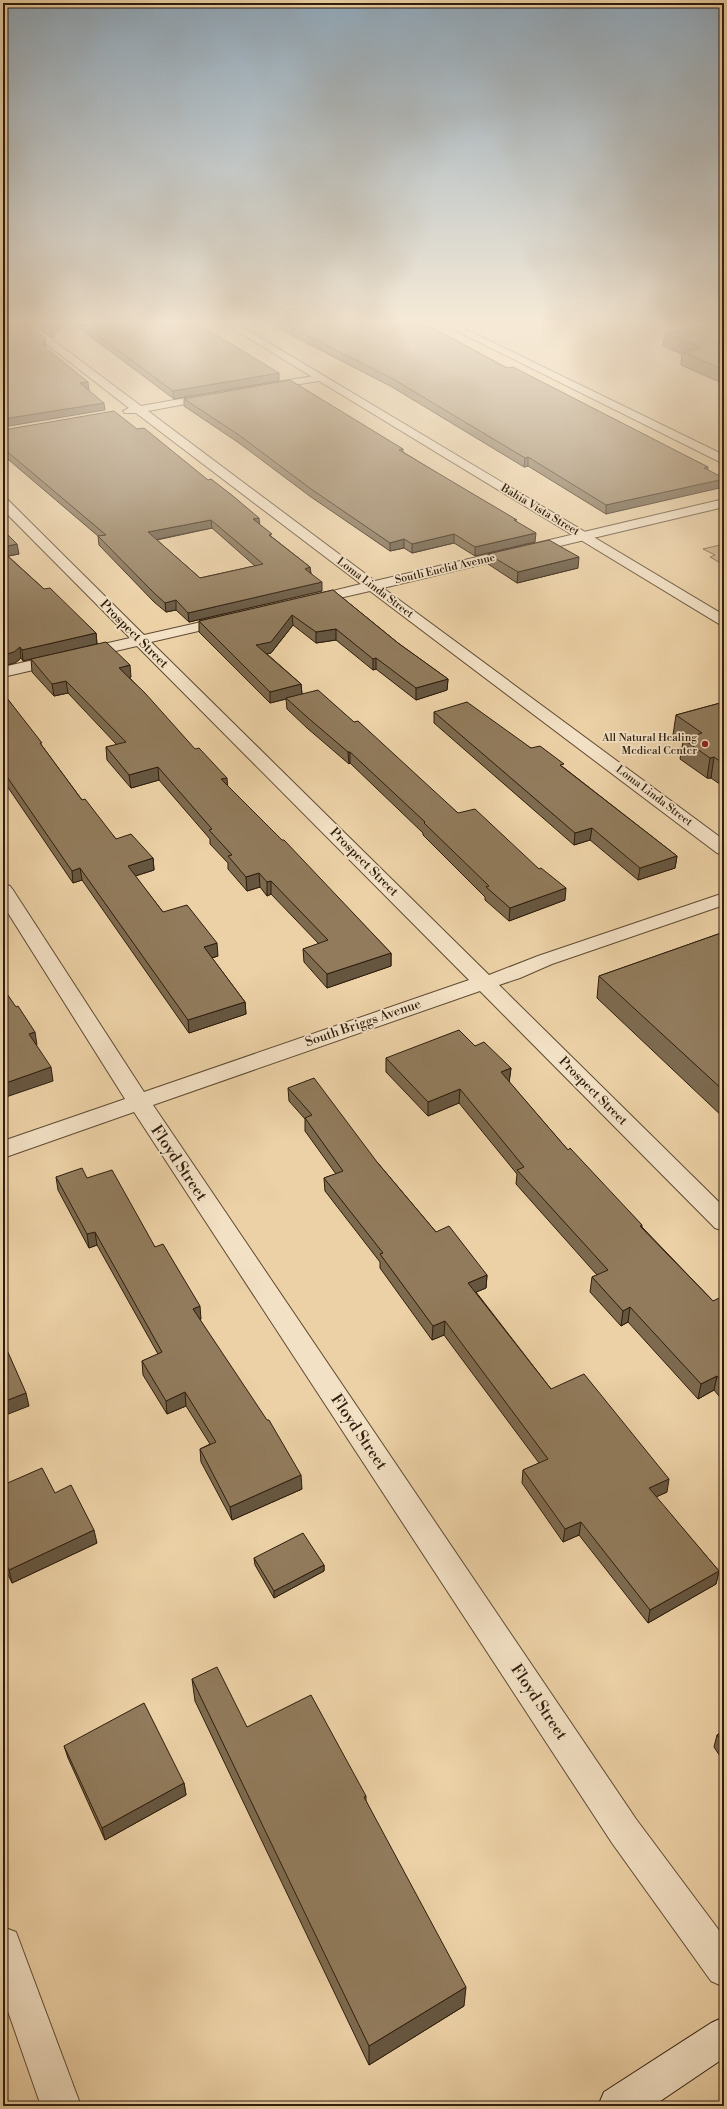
<svg xmlns="http://www.w3.org/2000/svg" width="727" height="2109" font-family="'Libre Bodoni',serif">
  <style>
    .green { fill: #ccb28c; stroke: #7d684c }
    .lines { fill: none; stroke-linecap: round; stroke-linejoin: round }
    .minor-casing { stroke: #5e4a32; stroke-width: 2 }
    .tertiary-casing { stroke: #5e4a32; stroke-width: 2 }
    .secondary-casing { stroke: #2e1d0c; stroke-width: 2 }
    .minor { fill: #f3e1c5; fill-rule: evenodd }
    .tertiary { fill: #f3e1c5; fill-rule: evenodd }
    .secondary { fill: #f3e1c5; fill-rule: evenodd }
    .wall { fill: #7d6a4f; stroke: #2e1d0c; fill-rule: evenodd }
    .shaded-wall { fill: #665640; stroke: #2e1d0c }
    .building { fill: #917b5c; stroke: #2e1d0c; fill-rule: evenodd }
    .poi-dot { fill: #8f2418; stroke: #f3e1c5; stroke-width: 1.5 }
    .labels { text-anchor: middle; dominant-baseline: central; stroke-width: 3.5; stroke-linejoin: round; paint-order: stroke }
    .far-street-label { font-size: 11px; fill: #2e1d0c; stroke: #f3e1c5 }
    .far-poi-label { font-size: 11px; fill: #2e1d0c; stroke: #f3e1c5; text-anchor: end }
    .street-label { font-size: 13px; fill: #2e1d0c; stroke: #f3e1c5 }
    .near-street-label { font-size: 16px; fill: #2e1d0c; stroke: #f3e1c5 }
  </style>
  <rect width="100%" height="100%" fill="#ecd1a6"/>
  <filter id="stains"><feTurbulence type="fractalNoise" baseFrequency=".005" numOctaves="4"/><feColorMatrix values="0 0 0 0 .2 0 0 0 0 .09 0 0 0 0 .02 0 0 0 .5 -.17"/></filter>
  <radialGradient id="worn" r=".72"><stop offset=".6" stop-color="#630" stop-opacity="0"/><stop offset="1" stop-color="#630" stop-opacity=".3"/></radialGradient>
  <polygon class="green" points="724,544 724,565 710,557 715,555 703,549"/>
  <g class="lines">
    <defs>
      <g id="minor">
        <polygon points="22,325 33,325 141,406 214,393 218,394 220,396 218,398 148,411 375,581 724,499 724,507 383,588 724,840 724,855 717,853 370,591 309,605 304,604 302,601 304,598 361,584 136,413 125,413 123,411 129,408"/>
        <polygon points="445,325 457,325 724,455 724,464"/>
        <polygon points="321,375 326,378 325,380 263,390 258,387 263,384"/>
        <polygon points="3,499 8,500 144,635 228,616 233,617 235,620 233,623 151,642 489,975 538,956 724,893 724,905 552,964 520,978 499,985 724,1207 724,1231 715,1228 480,991 153,1105 636,1819 724,1937 724,1987 711,1981 612,1843 134,1112 3,1158 3,1141 125,1099 3,905 3,884 10,886 13,890 144,1092 469,980 137,646 3,677 3,667 130,638 3,510"/>
        <polygon points="3,1927 16,1932 81,2106 41,2106 3,1997"/>
      </g>
      <polygon id="tertiary" points="227,325 239,325 724,615 724,625 719,624"/>
      <polygon id="secondary" points="724,2017 724,2058 653,2106 598,2106 604,2092 711,2023"/>
    </defs>
    <use href="#minor" class="minor-casing"/>
    <use href="#tertiary" class="tertiary-casing"/>
    <use href="#secondary" class="secondary-casing"/>
    <use href="#minor" class="minor"/>
    <use href="#tertiary" class="tertiary"/>
    <use href="#secondary" class="secondary"/>
  </g>
  <g class="wall">
    <polygon points="35,325 62,325 52,338"/>
    <polygon points="75,325 200,325 279,381 174,399"/>
    <polygon points="272,325 427,325 507,368 708,467 708,470 606,514 528,466 524,467 392,387"/>
    <polygon points="724,325 724,384 681,365 682,354 663,346 665,333"/>
    <polygon points="184,399 403,449 403,452 517,522 535,542 475,556 454,543 412,553 404,548 390,551 311,497 239,443 184,406"/>
    <path d="M 137,429 L 259,524 L 272,537 L 310,567 L 311,573 L 322,591 L 189,622 L 176,610 L 166,612 L 154,602 L 99,545 L 98,536 L 3,455 L 3,430 ZM 212,528 L 255,566 L 200,578 L 157,540 Z"/>
    <polygon points="3,530 19,554 8,556 44,589 96,633 97,644 131,677 129,677 228,786 391,953 391,966 327,988 304,962 303,949 319,944 271,894 267,896 260,887 247,891 228,869 228,863 210,844 210,839 159,780 131,788 107,760 106,747 117,745 68,693 54,696 32,672 31,659 90,645 23,661 21,658 15,663"/>
    <polygon points="488,554 578,568 517,583 488,564"/>
    <polygon points="333,590 398,643 448,679 447,690 416,700 376,669 373,670 336,640 316,643 293,625 271,653 267,654 301,684 302,694 458,813 565,900 509,921 485,900 485,897 423,835 423,833 350,763 349,764 307,728 287,709 286,699 270,703 199,632 199,621"/>
    <polygon points="3,693 82,800 116,839 153,858 154,870 135,876 163,912 218,956 212,958 245,1002 246,1014 189,1033 82,880 73,883 3,780"/>
    <polygon points="724,702 724,787 711,778 707,778 680,759 683,742 673,735 676,715"/>
    <polygon points="434,712 531,748 563,767 677,856 675,868 638,880 590,840 574,845 434,723"/>
    <polygon points="724,932 724,1118 597,998 599,976"/>
    <polygon points="475,1046 511,1068 509,1082 568,1150 642,1225 642,1227 713,1301 724,1303 724,1402 714,1390 698,1399 628,1322 621,1326 590,1292 592,1277 597,1275 516,1184 517,1174 459,1103 428,1116 386,1072 386,1058"/>
    <polygon points="288,1088 377,1162 436,1232 487,1275 486,1288 476,1292 551,1389 667,1492 656,1497 719,1571 716,1584 648,1623 579,1535 563,1542 522,1483 523,1470 539,1463 444,1335 432,1340 380,1268 380,1262 325,1191 324,1178 336,1174 305,1131 305,1119 289,1101"/>
    <polygon points="56,1177 87,1178 155,1247 201,1319 200,1320 302,1489 232,1520 201,1462 200,1449 210,1444 186,1406 167,1414 143,1375 142,1361 158,1354 97,1245 89,1248 58,1190"/>
    <polygon points="3,1485 55,1493 97,1543 12,1583 3,1564"/>
    <polygon points="254,1558 324,1565 324,1571 274,1598 255,1565"/>
    <polygon points="192,1679 247,1727 366,1796 366,1801 464,2006 369,2065 195,1701"/>
    <polygon points="724,1731 724,1762 714,1747 717,1735"/>
    <polygon points="64,1746 184,1783 186,1795 105,1840 68,1758"/>
  </g>
  <g class="shaded-wall">
    <polygon points="56,325 62,325 52,338 51,330"/>
    <polygon points="45,338 46,346 42,351 41,344"/>
    <polygon points="279,373 279,381 174,399 173,391"/>
    <polygon points="88,382 89,390 80,383"/>
    <polygon points="104,403 105,410 3,427 3,419"/>
    <polygon points="528,457 528,466 524,467 525,458"/>
    <polygon points="724,479 724,487 606,514 606,505"/>
    <polygon points="259,518 260,527 253,519"/>
    <polygon points="211,520 212,528 149,541 148,532"/>
    <polygon points="536,533 535,542 475,556 475,547"/>
    <polygon points="454,534 454,543 412,553 412,544"/>
    <polygon points="404,539 404,548 390,551 390,543"/>
    <polygon points="17,544 19,554 3,557 3,547"/>
    <polygon points="579,557 578,568 517,583 518,572"/>
    <polygon points="310,567 311,577 305,569"/>
    <polygon points="322,582 322,591 189,622 188,613"/>
    <polygon points="176,600 176,610 166,612 165,603"/>
    <polygon points="292,615 293,625 271,653 257,656 256,645"/>
    <polygon points="336,629 336,640 316,643 316,632"/>
    <polygon points="96,633 97,644 23,661 22,650"/>
    <polygon points="20,647 21,658 15,663 3,666 3,655"/>
    <polygon points="376,658 376,669 373,670 373,659"/>
    <polygon points="130,665 131,677 120,680 119,668"/>
    <polygon points="448,679 447,690 416,700 416,688"/>
    <polygon points="66,681 68,693 54,696 52,684"/>
    <polygon points="301,684 302,695 286,698 286,699 270,703 270,692"/>
    <polygon points="348,752 350,752 350,763 349,764"/>
    <polygon points="714,757 711,778 707,778 710,758"/>
    <polygon points="158,767 159,780 131,788 129,775"/>
    <polygon points="227,778 228,791 221,779"/>
    <polygon points="592,828 590,840 574,845 575,833"/>
    <polygon points="677,856 675,868 638,880 640,868"/>
    <polygon points="153,858 154,870 129,878 128,866"/>
    <polygon points="80,868 82,880 73,883 72,871"/>
    <polygon points="259,873 260,887 247,891 246,877"/>
    <polygon points="271,881 271,894 267,896 267,882"/>
    <polygon points="566,888 565,900 509,921 510,908"/>
    <polygon points="217,943 218,956 205,960 204,947"/>
    <polygon points="391,953 391,966 327,988 327,974"/>
    <polygon points="245,1002 246,1014 189,1033 188,1020"/>
    <polygon points="35,1032 37,1045 31,1047 29,1034"/>
    <polygon points="51,1067 53,1081 3,1098 3,1084"/>
    <polygon points="511,1068 509,1083 501,1072"/>
    <polygon points="460,1089 459,1103 428,1116 428,1102"/>
    <polygon points="95,1232 97,1245 89,1248 87,1234"/>
    <polygon points="487,1275 486,1288 467,1296 468,1283"/>
    <polygon points="200,1306 201,1319 194,1322 193,1309"/>
    <polygon points="630,1307 628,1322 621,1326 623,1311"/>
    <polygon points="445,1321 444,1335 432,1340 433,1326"/>
    <polygon points="717,1376 714,1390 698,1399 701,1384"/>
    <polygon points="185,1392 186,1406 167,1414 166,1401"/>
    <polygon points="26,1393 29,1406 3,1416 3,1402"/>
    <polygon points="301,1475 302,1489 232,1520 230,1507"/>
    <polygon points="669,1479 667,1492 647,1501 649,1488"/>
    <polygon points="581,1522 579,1535 563,1542 565,1529"/>
    <polygon points="94,1530 97,1543 12,1583 9,1570"/>
    <polygon points="324,1565 324,1571 274,1598 274,1591"/>
    <polygon points="719,1571 716,1584 648,1623 650,1610"/>
    <polygon points="184,1783 186,1795 105,1840 102,1828"/>
    <polygon points="466,1987 464,2006 369,2065 369,2046"/>
  </g>
  <g class="building">
    <polygon points="3,325 28,325 45,338 41,344 88,382 80,383 104,403 3,419"/>
    <polygon points="44,325 56,325 51,330"/>
    <polygon points="84,325 200,325 279,373 173,391"/>
    <polygon points="286,325 427,325 507,368 513,367 708,467 704,468 724,478 724,479 606,505 528,457 525,458 393,379"/>
    <polygon points="709,325 724,325 724,370 683,352 702,348 665,333"/>
    <polygon points="290,380 403,449 399,450 517,520 514,520 536,533 475,547 454,534 412,544 404,539 390,543 311,489 239,435 184,399"/>
    <path d="M 114,411 L 137,429 L 144,428 L 208,480 L 211,479 L 233,496 L 259,518 L 253,519 L 272,534 L 269,535 L 310,567 L 305,569 L 322,582 L 188,613 L 176,600 L 165,603 L 153,592 L 98,536 L 106,535 L 3,448 L 3,430 ZM 211,520 L 263,564 L 200,578 L 148,532 Z"/>
    <polygon points="3,530 17,544 3,547"/>
    <polygon points="549,540 579,557 518,572 488,554"/>
    <polygon points="3,552 44,589 50,588 96,633 22,650 20,647 14,652 3,655"/>
    <polygon points="333,590 398,643 448,679 416,688 376,658 373,659 336,629 316,632 292,615 271,642 256,645 301,684 270,692 199,621"/>
    <polygon points="106,642 130,665 119,668 145,693 195,749 199,748 227,778 221,779 282,840 284,840 391,953 327,974 303,949 328,940 271,881 267,882 259,873 246,877 228,856 232,855 209,830 212,829 158,767 129,775 106,747 126,742 66,681 52,684 31,659"/>
    <polygon points="318,690 354,722 358,721 458,813 475,809 539,869 541,868 566,888 510,908 486,887 489,886 424,823 425,822 350,752 348,752 307,717 286,698"/>
    <polygon points="3,693 42,743 40,743 82,800 85,799 116,839 131,834 153,858 128,866 163,912 187,905 217,943 204,947 245,1002 188,1020 80,868 72,871 3,771"/>
    <polygon points="467,702 531,748 540,746 564,764 560,765 677,856 640,868 592,828 575,833 434,712"/>
    <polygon points="724,702 724,764 714,757 710,758 683,739 702,733 676,715"/>
    <polygon points="724,932 724,1091 599,976"/>
    <polygon points="3,988 16,1007 18,1006 35,1032 29,1034 51,1067 3,1084"/>
    <polygon points="459,1030 475,1046 484,1042 511,1068 501,1072 568,1150 570,1148 642,1225 640,1226 713,1301 719,1298 724,1303 724,1384 717,1376 701,1384 630,1307 623,1311 592,1277 608,1270 517,1170 524,1167 460,1089 428,1102 386,1058"/>
    <polygon points="314,1078 377,1162 436,1232 449,1226 487,1275 468,1283 551,1389 584,1374 669,1479 649,1488 719,1571 650,1610 581,1522 565,1529 523,1470 548,1459 445,1321 433,1326 380,1254 383,1253 324,1178 343,1171 305,1118 312,1115 288,1088"/>
    <polygon points="82,1168 87,1178 112,1170 155,1247 163,1244 200,1306 193,1309 267,1420 269,1420 301,1475 230,1507 200,1449 216,1442 185,1392 166,1401 142,1361 162,1352 95,1232 87,1234 56,1177"/>
    <polygon points="3,1341 26,1393 3,1402"/>
    <polygon points="42,1468 55,1493 71,1485 94,1530 9,1570 3,1558 3,1485"/>
    <polygon points="303,1533 324,1565 274,1591 254,1558"/>
    <polygon points="217,1667 247,1727 311,1695 366,1796 364,1797 466,1987 369,2046 192,1679"/>
    <polygon points="144,1703 184,1783 102,1828 64,1746"/>
    <polygon points="724,1731 724,1744 717,1735"/>
  </g>
  <linearGradient id="sky" x2="0" y2="1"><stop stop-color="#8fa7b9"/><stop offset="0.52" stop-color="#f6ead7"/><stop offset="1" stop-color="#f6ead7" stop-opacity="0"/></linearGradient>
  <rect width="727" height="620" fill="url(#sky)"/>
  <circle class="poi-dot" cx="705" cy="744" r="4"/>
  <g class="labels">
    <g class="far-street-label">
      <text transform="translate(540 510) rotate(31)">Bahia Vista Street</text>
      <text transform="translate(445 569) rotate(-13)">South Euclid Avenue</text>
      <text transform="translate(375 588) rotate(37)">Loma Linda Street</text>
      <text transform="translate(654 796) rotate(37)">Loma Linda Street</text>
    </g>
    <g class="far-poi-label">
      <text x="697" y="738">All Natural Healing<tspan x="697" dy="13">Medical Center</tspan></text>
    </g>
    <g class="street-label">
      <text transform="translate(134 634) rotate(45)">Prospect Street</text>
      <text transform="translate(364 862) rotate(45)">Prospect Street</text>
      <text transform="translate(363 1023) rotate(-19)">South Briggs Avenue</text>
      <text transform="translate(593 1091) rotate(45)">Prospect Street</text>
    </g>
    <g class="near-street-label">
      <text transform="translate(179 1163) rotate(56)">Floyd Street</text>
      <text transform="translate(359 1432) rotate(56)">Floyd Street</text>
      <text transform="translate(539 1702) rotate(56)">Floyd Street</text>
    </g>
  </g>
  <rect width="727" height="2109" fill="none" stroke="#ecd1a6" stroke-width="16"/>
  <rect x="4" y="4" width="719" height="2101" fill="none" stroke="#2e1d0c" stroke-width="2"/>
  <rect x="8" y="8" width="711" height="2093" fill="none" stroke="#2e1d0c"/>
  <rect width="100%" height="100%" filter="url(#stains)"/>
  <rect width="100%" height="100%" fill="url(#worn)"/>
</svg>
